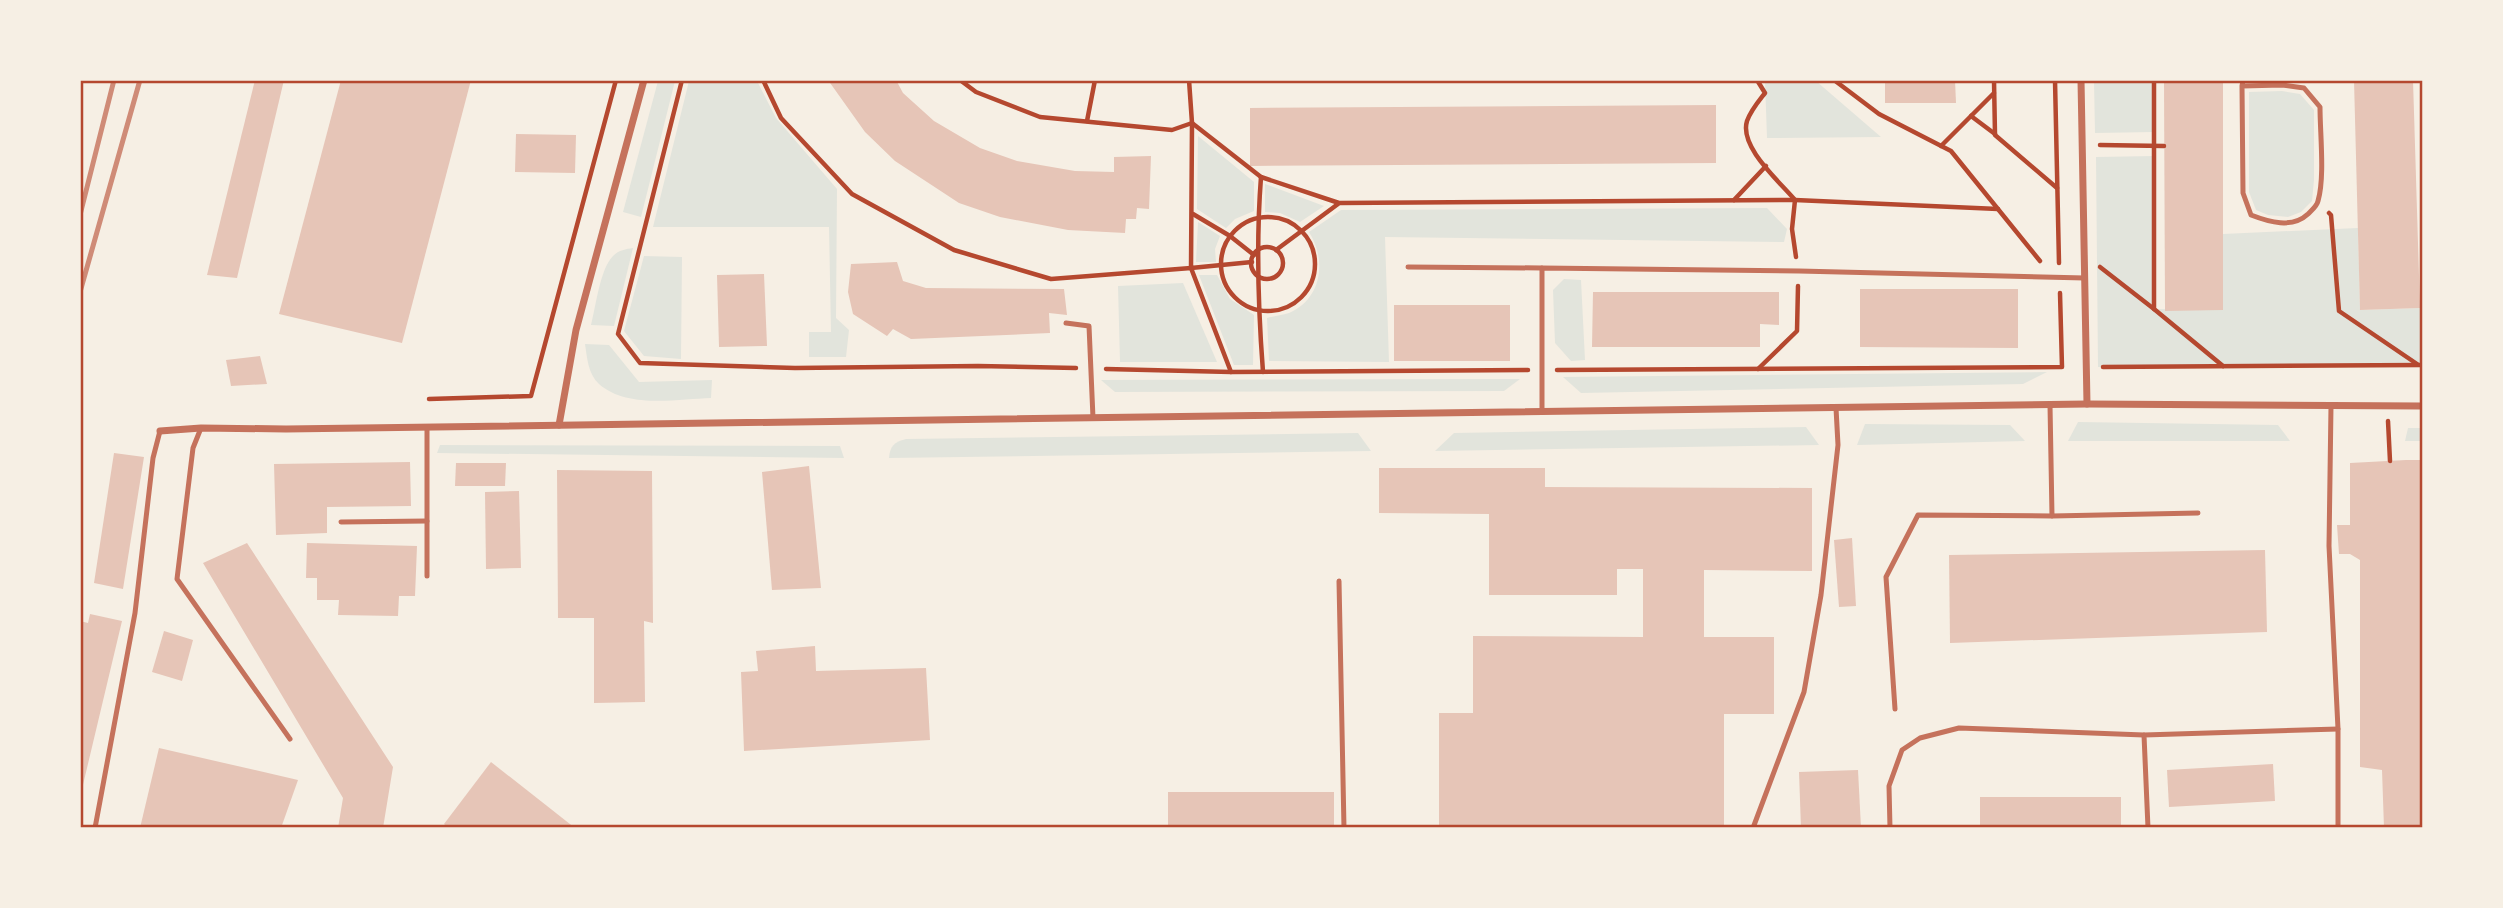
<svg xmlns="http://www.w3.org/2000/svg" width="2503" height="908" font-family="Inter,sans-serif">
  <style>
    .green { fill: #e2e4dc }
    .building { fill: #e6c5b7 }
    .lines { fill: none; stroke-linecap: round; stroke-linejoin: round }
    .path { stroke: #b5482f; stroke-width: 4.5 }
    .service { stroke: #c5725c; stroke-width: 5 }
    .minor { stroke: #c5725c; stroke-width: 7 }
    .rail { stroke: #cf8b77; stroke-width: 5 }
    .neatline { fill: none; stroke: #b5482f; stroke-width: 2.5 }
  </style>
  <rect width="100%" height="100%" fill="#f6efe4"/>
  <g class="green">
    <polygon points="658,81 675,81 641,217 623,212"/>
    <polygon points="689,81 757,81 776,118 837,189 836,318 849,330 846,357 809,357 809,332 831,332 829,227 653,227"/>
    <polygon points="1765,81 1816,81 1881,137 1767,138"/>
    <polygon points="2094,81 2154,81 2154,132 2095,133"/>
    <polygon points="2282,91 2300,94 2314,110 2314,180 2312,201 2301,212 2288,217 2268,215 2256,210 2249,192 2249,92"/>
    <polygon points="1198,136 1254,182 1254,211 1235,219 1226,228 1197,209"/>
    <polygon points="2154,156 2155,309 2223,310 2223,234 2358,228 2360,310 2420,308 2422,365 2098,367 2096,157"/>
    <polygon points="1265,184 1324,206 1300,222 1280,213 1265,212"/>
    <path d="M 1767,208 L 1787,229 L 1784,242 L 1385,237 L 1389,362 L 1269,361 L 1267,318 C 1274,316 1282,315 1289,313 C 1322,299 1327,260 1309,232 L 1341,210 Z"/>
    <polygon points="1198,222 1220,236 1215,249 1216,262 1196,262"/>
    <path d="M 633,248 L 614,326 L 591,325 C 596,306 600,269 613,256 C 619,250 626,249 633,248 Z"/>
    <polygon points="644,256 682,257 681,359 644,356 624,331"/>
    <polygon points="1199,275 1217,275 1230,299 1254,315 1253,365 1234,365"/>
    <polygon points="1564,279 1581,280 1585,360 1571,361 1555,343 1553,290"/>
    <polygon points="1183,283 1217,362 1120,362 1118,286"/>
    <path d="M 585,344 L 609,345 L 639,382 L 712,380 L 711,398 C 678,399 627,409 599,384 C 588,374 587,357 585,344 Z"/>
    <polygon points="2047,372 2023,384 1581,393 1563,377"/>
    <polygon points="1520,379 1504,391 1115,392 1101,380"/>
    <polygon points="2078,422 2278,425 2290,441 2068,441"/>
    <polygon points="1865,424 2010,425 2025,441 1857,445"/>
    <polygon points="1806,427 1819,445 1435,451 1454,433"/>
    <polygon points="2408,428 2422,428 2422,441 2405,441"/>
    <path d="M 1358,433 L 1371,451 L 889,458 C 890,446 894,442 906,439 Z"/>
    <polygon points="440,445 840,446 844,458 437,453"/>
  </g>
  <g class="building">
    <polygon points="255,80 284,80 237,278 207,275"/>
    <polygon points="341,80 471,80 402,343 279,314"/>
    <polygon points="828,80 896,80 903,93 934,121 980,148 1017,161 1075,171 1114,172 1114,157 1151,156 1149,209 1137,208 1136,219 1126,219 1125,233 1068,230 1000,217 959,203 895,161 865,132"/>
    <polygon points="1885,80 1955,80 1956,103 1885,103"/>
    <polygon points="2164,80 2223,80 2223,310 2165,311"/>
    <polygon points="2354,80 2413,80 2420,308 2360,310"/>
    <polygon points="1716,105 1716,163 1250,166 1250,108"/>
    <polygon points="516,134 576,135 575,173 515,172"/>
    <polygon points="897,262 903,281 926,288 1064,289 1067,315 1049,313 1050,333 911,339 893,329 887,336 853,314 848,292 851,264"/>
    <polygon points="764,274 767,346 719,347 717,275"/>
    <polygon points="1860,289 2018,289 2018,348 1860,347"/>
    <polygon points="1593,292 1779,292 1779,325 1760,324 1760,347 1592,347"/>
    <rect x="1394" y="305" width="116" height="56"/>
    <polygon points="260,356 267,384 231,386 226,360"/>
    <polygon points="114,453 144,457 123,589 94,583"/>
    <polygon points="2406,460 2422,460 2422,828 2384,828 2382,770 2360,767 2360,560 2350,554 2339,554 2337,525 2350,525 2350,463"/>
    <polygon points="410,462 411,506 327,507 327,533 276,535 274,464"/>
    <polygon points="456,463 506,463 505,486 455,486"/>
    <polygon points="809,466 821,588 772,590 762,472"/>
    <polygon points="1379,468 1545,468 1545,487 1812,488 1812,571 1704,570 1704,637 1774,637 1774,714 1724,714 1724,828 1439,828 1439,713 1473,713 1473,636 1643,637 1643,569 1617,569 1617,595 1489,595 1489,514 1379,513"/>
    <polygon points="557,470 652,471 653,623 644,621 645,702 594,703 594,618 558,618"/>
    <polygon points="519,491 521,568 486,569 485,492"/>
    <polygon points="1852,538 1856,606 1839,607 1834,540"/>
    <polygon points="247,543 393,767 383,828 338,828 343,798 203,563"/>
    <polygon points="307,543 417,546 415,596 399,596 398,616 338,615 339,600 317,600 317,578 306,578"/>
    <polygon points="2265,550 2267,632 1950,643 1949,555"/>
    <polygon points="90,614 122,621 82,789 80,621 88,623"/>
    <polygon points="164,631 193,640 182,681 152,672"/>
    <polygon points="815,646 816,671 926,668 930,740 744,751 741,672 758,671 756,651"/>
    <polygon points="159,748 298,780 281,828 140,828"/>
    <polygon points="491,762 575,828 448,828 444,824"/>
    <polygon points="2273,764 2275,801 2169,807 2167,770"/>
    <polygon points="1858,770 1861,828 1801,828 1799,772"/>
    <rect x="1168" y="792" width="166" height="36"/>
    <rect x="1980" y="797" width="141" height="31"/>
  </g>
  <g class="lines">
    <g class="path">
      <polyline points="682,80 618,334 640,363 795,368 978,366 1076,368"/>
      <polyline points="763,80 781,118 852,194 954,250 1051,279 1191,268 1231,372"/>
      <polyline points="960,80 976,92 1040,117 1172,130 1192,123 1261,177 1339,203 1795,200 1998,209"/>
      <polyline points="1189,80 1192,123 1191,268 1252,262"/>
      <path d="M 1757,80 L 1765,93 C 1758,102 1751,110 1747,121 C 1739,147 1779,181 1795,200 L 1792,229 L 1796,257"/>
      <polyline points="1834,80 1879,114 1951,151 2040,261"/>
      <polyline points="1994,80 1995,135 2057,188"/>
      <polyline points="2055,80 2059,263"/>
      <polyline points="2154,80 2154,309 2223,366"/>
      <polyline points="1971,116 1995,134"/>
      <polyline points="1087,121 1095,80"/>
      <polyline points="2100,145 2164,146"/>
      <polyline points="1941,146 1994,93"/>
      <path d="M 1261,177 C 1256,242 1258,307 1263,372"/>
      <polyline points="1734,200 1766,166"/>
      <polyline points="2329,213 2331,215 2339,311 2417,364"/>
      <polyline points="1193,214 1230,236 1254,255"/>
      <circle cx="1268" cy="264" r="47"/>
      <circle cx="1267" cy="263" r="16"/>
      <polyline points="1276,250 1338,204"/>
      <polyline points="2100,267 2154,309"/>
      <polyline points="2103,367 2422,365"/>
      <polyline points="1106,369 1231,372 1528,370"/>
      <polyline points="1758,369 1797,331 1798,286"/>
      <polyline points="1557,370 2062,367 2060,293"/>
      <polyline points="429,399 531,396 616,80"/>
      <polyline points="2388,421 2390,461"/>
    </g>
    <g class="service">
      <path d="M 2242,86 L 2282,85 L 2304,88 L 2320,107 C 2320,134 2325,177 2318,201 C 2317,206 2312,210 2308,214 C 2292,229 2269,222 2251,215 L 2243,193 L 2242,86 L 2243,80"/>
      <polyline points="1408,267 1542,268"/>
      <polyline points="1066,323 1089,326 1093,418"/>
      <polyline points="2050,405 2052,516 2198,513"/>
      <polyline points="2331,406 2329,546 2338,729 2338,828"/>
      <polyline points="1542,412 1542,268 1799,271 2085,278"/>
      <polyline points="201,428 193,448 177,579 290,739"/>
      <polyline points="341,522 427,521"/>
      <polyline points="427,576 427,427"/>
      <polyline points="1339,581 1344,828"/>
      <polyline points="1895,709 1886,577 1918,515 2052,516"/>
      <polyline points="95,828 135,613 153,458 160,431"/>
      <polyline points="1753,828 1804,692 1821,595 1838,445 1836,408"/>
      <polyline points="1890,828 1889,786 1902,750 1920,738 1959,728 2144,735"/>
      <polyline points="2148,828 2144,735 2338,729"/>
    </g>
    <g class="minor">
      <polyline points="2081,80 2087,404"/>
      <polyline points="559,425 576,330 644,80"/>
      <polyline points="160,431 201,428 286,429 2087,404 2422,406"/>
    </g>
    <g class="rail">
      <polyline points="80,215 114,80"/>
      <polyline points="80,292 140,80"/>
    </g>
  </g>
  <rect width="2503" height="908" fill="none" stroke="#f6efe4" stroke-width="164"/>
  <rect x="82" y="82" width="2339" height="744" class="neatline"/>
</svg>
